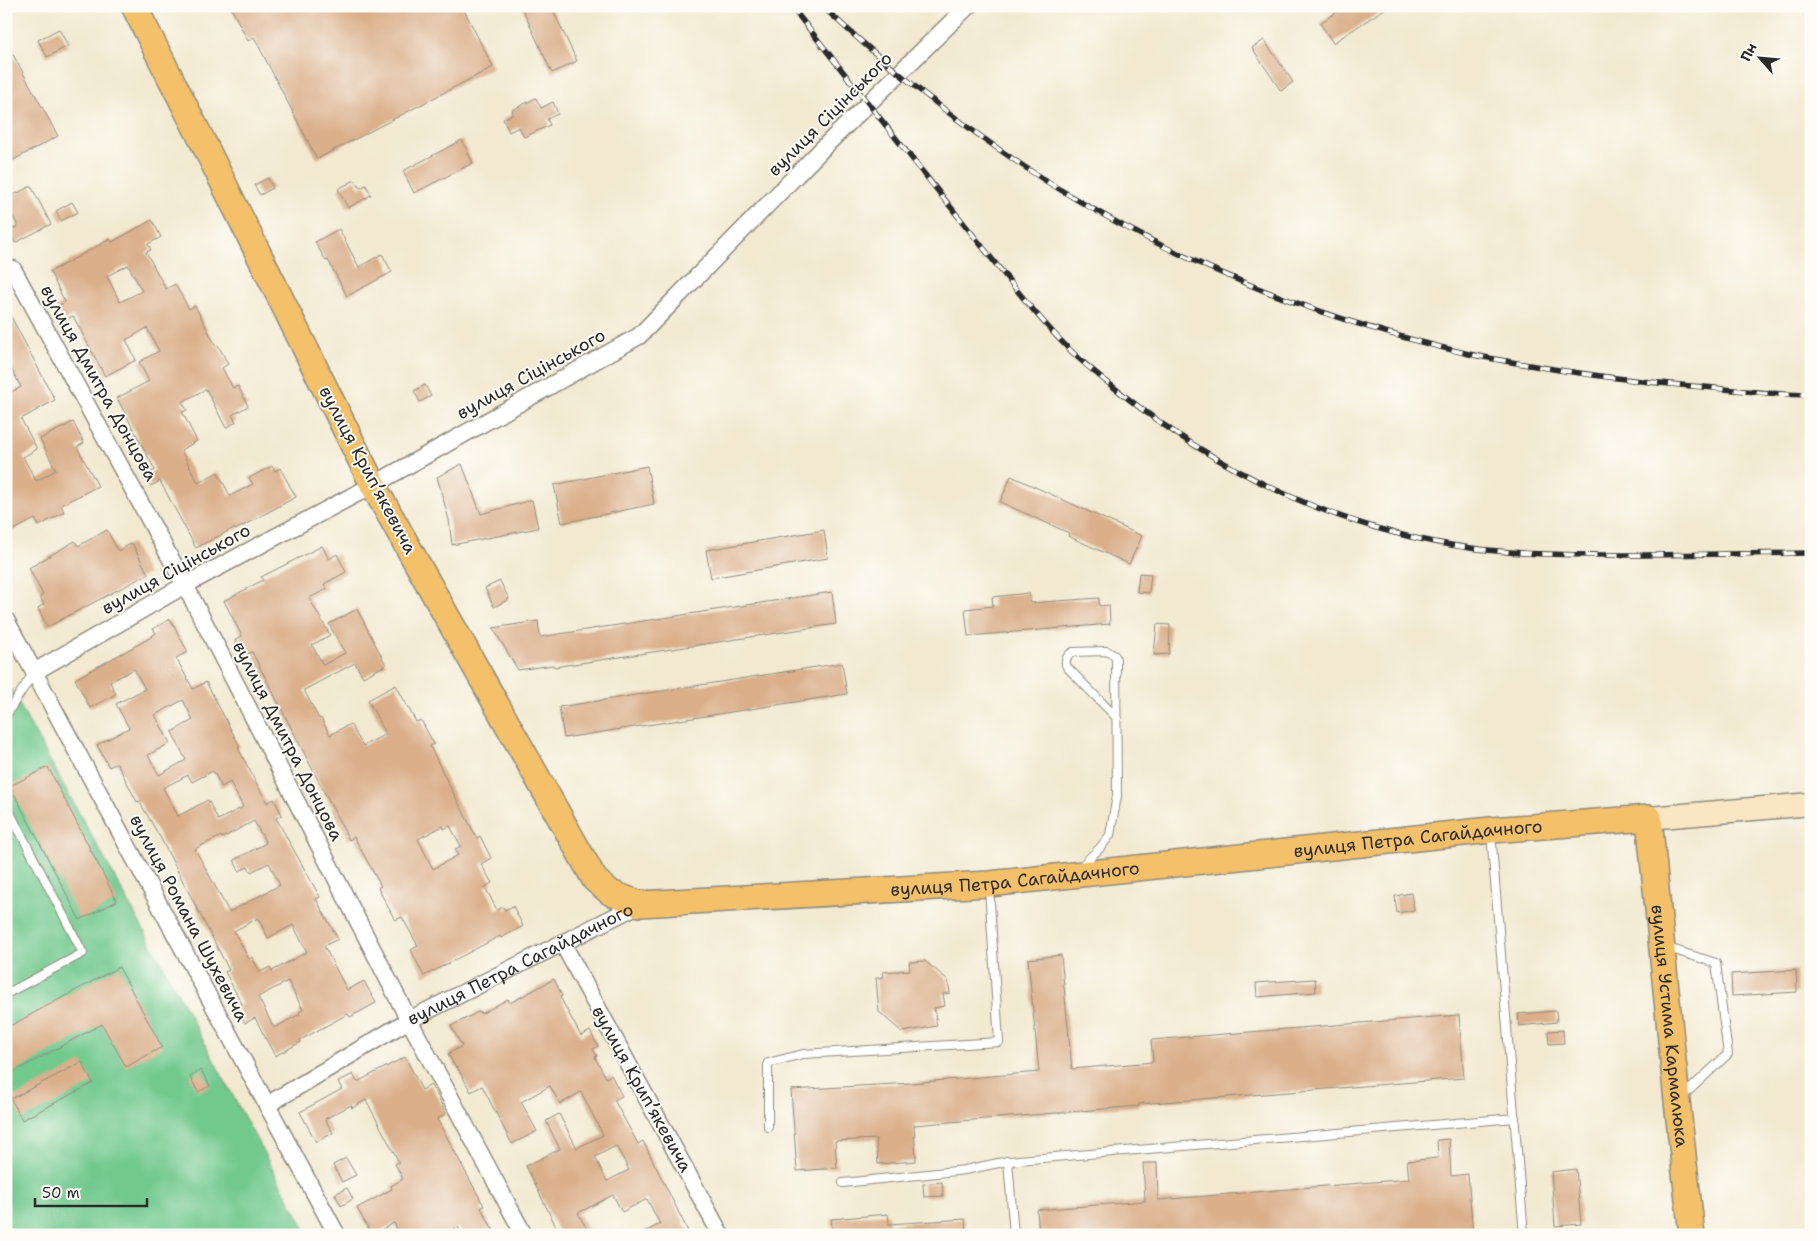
<svg xmlns="http://www.w3.org/2000/svg" width="1817" height="1241" font-family="'Shantell Sans',sans-serif">
  <style>
    .green { fill: #72c98e; stroke: #4e7a5c }
    .building { fill: #daaf8a; fill-rule: evenodd }
    .lines { fill: none; stroke-linecap: round; stroke-linejoin: round }
    .lane-casing { stroke: #8e8a7e; stroke-width: 10 }
    .street-casing { stroke: #8e8a7e; stroke-width: 19 }
    .secondary-casing { stroke: #8e8a7e; stroke-width: 25 }
    .primary-casing { stroke: #8e8a7e; stroke-width: 28 }
    .lane { stroke: #fff; stroke-width: 8 }
    .street { stroke: #fff; stroke-width: 16 }
    .secondary { stroke: #fbe6c3; stroke-width: 22 }
    .primary { stroke: #f4c16a; stroke-width: 25 }
    .rail-casing { stroke: #2b2b2b; stroke-width: 5.5 }
    .rail { stroke: #fdfcf7; stroke-width: 4; stroke-dasharray: 11; stroke-linecap: butt }
    .labels { text-anchor: middle; dominant-baseline: central; stroke-width: 4; stroke-linejoin: round; paint-order: stroke }
    .street-label { font-size: 18px; fill: #2b2b2b; stroke: #fdfcf7 }
  </style>
  <rect width="100%" height="100%" fill="#fdfcf7"/>
  <filter id="ink" filterUnits="userSpaceOnUse"><feTurbulence type="fractalNoise" baseFrequency=".02" numOctaves="2"/><feDisplacementMap in="SourceGraphic" scale="10" xChannelSelector="R" yChannelSelector="G"/><feConvolveMatrix kernelMatrix="1 2 1 2 8 2 1 2 1" color-interpolation-filters="sRGB"/></filter>
  <filter id="wash" filterUnits="userSpaceOnUse"><feTurbulence type="fractalNoise" baseFrequency=".0096" numOctaves="4" result="noise"/><feDisplacementMap in="SourceGraphic" scale="20" xChannelSelector="R" yChannelSelector="G"/><feGaussianBlur stdDeviation="1.12" result="paint"/><feColorMatrix in="noise" values="0 0 0 0 0 0 0 0 0 0 0 0 0 0 0 0 0 1.4 0 .05"/><feComposite in="paint" operator="in"/></filter>
  <g filter="url(#wash)">
    <rect width="100%" height="100%" fill="#f2e9d0"/>
    <polygon class="green" points="6,681 136,916 308,1235 6,1235"/>
    <g id="blocks">
      <g class="building">
        <polygon points="230,6 462,6 493,67 317,159 254,37 248,41"/>
        <polygon points="521,6 551,6 577,61 552,73"/>
        <polygon points="1346,6 1389,6 1333,43 1320,23"/>
        <polygon points="59,29 68,46 47,57 38,40"/>
        <polygon points="1264,40 1293,82 1281,91 1252,48"/>
        <polygon points="6,42 58,136 6,164"/>
        <polygon points="536,98 541,108 553,102 558,114 547,119 550,125 524,137 519,127 509,132 503,119 513,114 512,110"/>
        <polygon points="462,140 473,163 414,193 403,171"/>
        <polygon points="268,178 273,188 260,195 254,185"/>
        <polygon points="355,180 360,188 366,185 371,195 348,208 338,189"/>
        <polygon points="31,186 51,224 15,243 9,231 18,226 6,203 6,199"/>
        <polygon points="72,202 78,212 61,221 56,211"/>
        <path d="M 152,220 L 161,237 L 148,244 L 151,250 L 146,252 L 166,289 L 175,284 L 189,309 L 195,306 L 216,346 L 218,345 L 228,364 L 222,368 L 233,388 L 238,386 L 248,406 L 232,415 L 236,422 L 226,428 L 206,389 L 182,402 L 187,410 L 182,412 L 197,441 L 181,450 L 198,483 L 218,472 L 230,496 L 253,484 L 249,478 L 272,466 L 275,471 L 280,468 L 296,497 L 235,530 L 234,528 L 196,548 L 160,481 L 151,486 L 145,476 L 155,470 L 117,398 L 149,381 L 139,362 L 159,351 L 147,328 L 126,340 L 136,360 L 105,376 L 73,316 L 63,321 L 56,307 L 65,302 L 50,272 L 110,239 L 112,242 ZM 128,265 L 142,291 L 120,302 L 107,276 Z"/>
        <polygon points="339,229 359,267 382,254 392,272 347,296 328,260 326,261 315,242"/>
        <polygon points="6,307 55,400 21,419 37,449 23,457 36,481 56,470 40,439 73,422 84,443 77,447 98,486 61,505 64,512 39,526 35,519 6,534 6,395 21,387 6,359"/>
        <polygon points="425,385 431,396 420,402 414,391"/>
        <polygon points="462,464 481,514 532,500 538,528 452,545 449,520 437,477"/>
        <polygon points="647,466 654,504 562,523 554,485"/>
        <polygon points="1011,476 1142,536 1129,564 1068,536 1069,533 1000,502"/>
        <polygon points="107,530 118,551 132,543 148,574 47,627 38,608 44,604 40,597 43,595 29,568 75,541 78,546"/>
        <polygon points="824,530 828,558 711,578 706,550"/>
        <path d="M 322,546 L 329,559 L 337,554 L 346,572 L 324,584 L 327,589 L 309,598 L 330,635 L 312,645 L 323,665 L 345,653 L 329,624 L 357,609 L 386,665 L 363,677 L 355,663 L 304,690 L 319,719 L 321,718 L 330,735 L 350,724 L 363,746 L 386,734 L 368,700 L 396,685 L 416,722 L 421,720 L 434,744 L 430,746 L 448,783 L 477,838 L 480,836 L 491,858 L 481,864 L 492,883 L 485,887 L 497,910 L 503,907 L 505,910 L 513,906 L 523,926 L 501,938 L 500,936 L 424,976 L 411,950 L 418,946 L 402,917 L 395,920 L 378,888 L 381,886 L 354,837 L 349,840 L 252,652 L 243,656 L 235,640 L 242,636 L 224,601 L 263,580 L 261,577 ZM 443,826 L 444,829 L 450,826 L 461,846 L 455,849 L 458,855 L 433,869 L 418,839 Z"/>
        <polygon points="1139,573 1151,574 1149,593 1137,592"/>
        <polygon points="500,581 509,599 494,607 485,588"/>
        <polygon points="832,592 836,624 554,667 553,665 518,670 493,628 538,621 540,637"/>
        <polygon points="1029,593 1030,603 1099,598 1099,606 1109,605 1110,624 968,636 965,609 993,606 992,597"/>
        <path d="M 170,619 L 188,652 L 176,658 L 193,689 L 206,682 L 240,747 L 238,748 L 267,803 L 274,799 L 282,815 L 276,818 L 320,897 L 316,899 L 338,939 L 324,946 L 347,990 L 364,981 L 376,1003 L 350,1017 L 348,1014 L 300,1040 L 301,1042 L 275,1056 L 255,1018 L 245,1023 L 237,1006 L 242,1004 L 225,972 L 229,970 L 160,837 L 139,801 L 137,802 L 117,763 L 109,767 L 97,745 L 129,728 L 116,704 L 145,689 L 134,669 L 110,682 L 116,694 L 90,708 L 75,679 L 148,639 L 156,633 L 153,629 ZM 183,700 L 193,720 L 172,732 L 186,760 L 159,775 L 148,755 L 170,743 L 155,715 ZM 213,771 L 222,787 L 230,782 L 243,807 L 218,820 L 208,800 L 178,816 L 163,788 L 188,775 L 192,782 ZM 254,821 L 266,843 L 234,860 L 239,871 L 248,867 L 251,872 L 269,863 L 280,885 L 229,912 L 195,849 L 221,836 L 222,838 ZM 258,918 L 268,938 L 293,925 L 307,952 L 272,971 L 270,967 L 260,972 L 252,957 L 249,959 L 234,931 ZM 288,981 L 303,1010 L 299,1012 L 300,1014 L 274,1028 L 258,997 Z"/>
        <polygon points="1157,624 1170,625 1169,654 1154,655"/>
        <polygon points="842,663 847,694 564,738 559,707"/>
        <polygon points="48,767 117,901 80,920 10,786"/>
        <polygon points="1411,893 1414,910 1397,913 1395,896"/>
        <polygon points="1061,955 1072,1069 1153,1062 1151,1040 1459,1015 1464,1078 1139,1104 1139,1106 914,1125 916,1161 878,1164 876,1139 835,1141 837,1168 797,1171 791,1090 911,1083 1039,1072 1028,959"/>
        <polygon points="925,961 948,980 950,993 943,994 945,1006 934,1008 937,1026 902,1032 879,1012 876,978 884,977 883,972 910,970 909,962"/>
        <polygon points="119,967 162,1047 126,1067 102,1024 6,1076 6,1028"/>
        <polygon points="1796,970 1797,992 1732,996 1731,974"/>
        <path d="M 554,979 L 562,996 L 560,997 L 581,1036 L 590,1031 L 598,1046 L 593,1049 L 597,1056 L 595,1057 L 606,1078 L 611,1075 L 622,1096 L 614,1100 L 638,1144 L 643,1141 L 690,1235 L 639,1235 L 660,1224 L 647,1199 L 622,1212 L 613,1195 L 578,1213 L 590,1235 L 560,1235 L 526,1166 L 560,1149 L 546,1121 L 559,1114 L 577,1148 L 603,1135 L 581,1092 L 560,1104 L 550,1086 L 521,1102 L 537,1131 L 512,1144 L 482,1086 L 471,1092 L 457,1067 L 456,1068 L 448,1054 L 462,1046 L 451,1026 L 480,1011 L 481,1014 L 508,999 L 510,1003 ZM 616,1146 L 629,1170 L 607,1181 L 595,1157 Z"/>
        <polygon points="1315,979 1316,992 1257,997 1256,983"/>
        <polygon points="1556,1011 1557,1022 1519,1026 1518,1014"/>
        <polygon points="1563,1030 1564,1043 1549,1044 1548,1031"/>
        <polygon points="405,1057 422,1090 431,1085 438,1097 446,1114 437,1119 484,1206 481,1208 496,1235 462,1235 458,1227 444,1235 400,1235 394,1223 372,1235 357,1208 392,1189 391,1186 403,1179 395,1164 399,1162 366,1100 352,1108 351,1105 325,1119 333,1133 316,1142 300,1112 342,1089 338,1082 353,1074 357,1082"/>
        <polygon points="82,1062 93,1083 22,1120 11,1099"/>
        <polygon points="201,1070 210,1086 198,1092 190,1077"/>
        <polygon points="1449,1139 1451,1176 1468,1174 1473,1235 1039,1235 1037,1210 1145,1201 1143,1163 1157,1163 1158,1200 1409,1179 1407,1161 1438,1158 1437,1140"/>
        <polygon points="346,1158 356,1175 342,1182 333,1165"/>
        <polygon points="1576,1169 1581,1224 1555,1226 1551,1172"/>
        <polygon points="942,1182 943,1196 924,1197 923,1184"/>
        <polygon points="347,1188 353,1199 341,1206 335,1194"/>
        <polygon points="888,1214 889,1224 965,1219 966,1235 833,1235 831,1219"/>
      </g>
    </g>
  </g>
  <g filter="url(#ink)">
    <use href="#blocks" fill-opacity="0" stroke="#8e8a7e" stroke-width="1"/>
    <g class="lines">
      <defs>
        <g id="lane">
          <polyline points="6,715 34,672"/>
          <polyline points="6,805 83,953 6,994"/>
          <polyline points="1491,833 1524,1235"/>
          <path d="M 1080,867 L 1100,848 L 1110,835 L 1117,796 L 1116,660 L 1115,656 L 1107,651 L 1073,652 C 1067,655 1064,661 1067,667 L 1117,718"/>
          <polyline points="1665,947 1716,963 1728,1054 1682,1097"/>
          <polyline points="768,1127 768,1063 803,1054 999,1042 989,888"/>
          <polyline points="1008,1161 1014,1235"/>
          <polyline points="843,1183 965,1170 1008,1161 1515,1118"/>
        </g>
        <g id="street">
          <polyline points="13,269 185,585 409,1020 524,1235"/>
          <polyline points="6,620 337,1235"/>
          <polyline points="34,672 185,585 373,485 639,336 826,145 968,6"/>
          <polyline points="563,944 721,1235"/>
          <path id="s1" d="M 267,1105 L 409,1020 L 640,904"/>
        </g>
        <polyline id="secondary" points="1649,818 1811,804"/>
        <g id="primary">
          <path id="s2" d="M 134,6 L 205,146 L 373,485 L 595,880 L 611,893 L 640,904 L 989,884 L 1491,830 L 1649,818 L 1677,1101 L 1692,1235"/>
        </g>
      </defs>
      <use href="#lane" class="lane-casing"/>
      <use href="#street" class="street-casing"/>
      <use href="#secondary" class="secondary-casing"/>
      <use href="#primary" class="primary-casing"/>
      <use href="#lane" class="lane"/>
      <use href="#street" class="street"/>
      <use href="#secondary" class="secondary"/>
      <use href="#primary" class="primary"/>
      <defs>
        <g id="rail">
          <path d="M 791,6 C 849,79 907,153 965,225 C 999,267 1031,311 1069,349 C 1085,365 1103,379 1121,393 C 1216,469 1330,525 1451,545 C 1514,556 1579,555 1643,555 C 1699,554 1755,554 1811,553"/>
          <path d="M 822,6 C 891,70 967,130 1046,181 C 1175,262 1321,320 1469,354 C 1487,358 1505,361 1523,364 C 1579,374 1634,381 1691,386 C 1730,389 1771,395 1811,395"/>
        </g>
      </defs>
      <use href="#rail" class="rail-casing"/>
      <use href="#rail" class="rail"/>
    </g>
  </g>
  <g class="labels">
    <g class="street-label">
      <text transform="translate(830 114) rotate(-45)">вулиця Сіцінського</text>
      <text transform="translate(531 374) rotate(-29)">вулиця Сіцінського</text>
      <text transform="translate(99 383) rotate(61)">вулиця Дмитра Донцова</text>
      <text transform="translate(368 470) rotate(62)">вулиця Крипʼякевича</text>
      <text transform="translate(176 569) rotate(-29)">вулиця Сіцінського</text>
      <text transform="translate(288 741) rotate(63)">вулиця Дмитра Донцова</text>
      <text stroke="none"><textPath href="#s2" startOffset="1821">вулиця Петра Сагайдачного</textPath></text>
      <text stroke="none"><textPath href="#s2" startOffset="1416">вулиця Петра Сагайдачного</textPath></text>
      <text transform="translate(189 918) rotate(62)">вулиця Романа Шухевича</text>
      <text stroke="none"><textPath href="#s1" startOffset="290">вулиця Петра Сагайдачного</textPath></text>
      <text stroke="none"><textPath href="#s2" startOffset="2262">вулиця Устима Кармалюка</textPath></text>
      <text transform="translate(642 1089) rotate(61)">вулиця Крипʼякевича</text>
    </g>
  </g>
  <rect width="1817" height="1241" fill="none" stroke="#fdfcf7" stroke-width="25"/>
  <g transform="translate(1760 58) rotate(297)" stroke="#fdfcf7" stroke-width="4" paint-order="stroke">
  <path d="M0-4L9 19L0 12L-9 19Z" fill="#2b2b2b"/>
  <text y="-8" font-size="14" font-weight="bold" text-anchor="middle" fill="#2b2b2b">Пн</text>
  </g>
  <path d="M35 1198v8h112v-8" fill="none" stroke="#2b2b2b" stroke-width="2.5"/>
  <text x="42" y="1198" font-size="15" fill="#2b2b2b" stroke="#fdfcf7" stroke-width="4" paint-order="stroke">50 m</text>
</svg>
